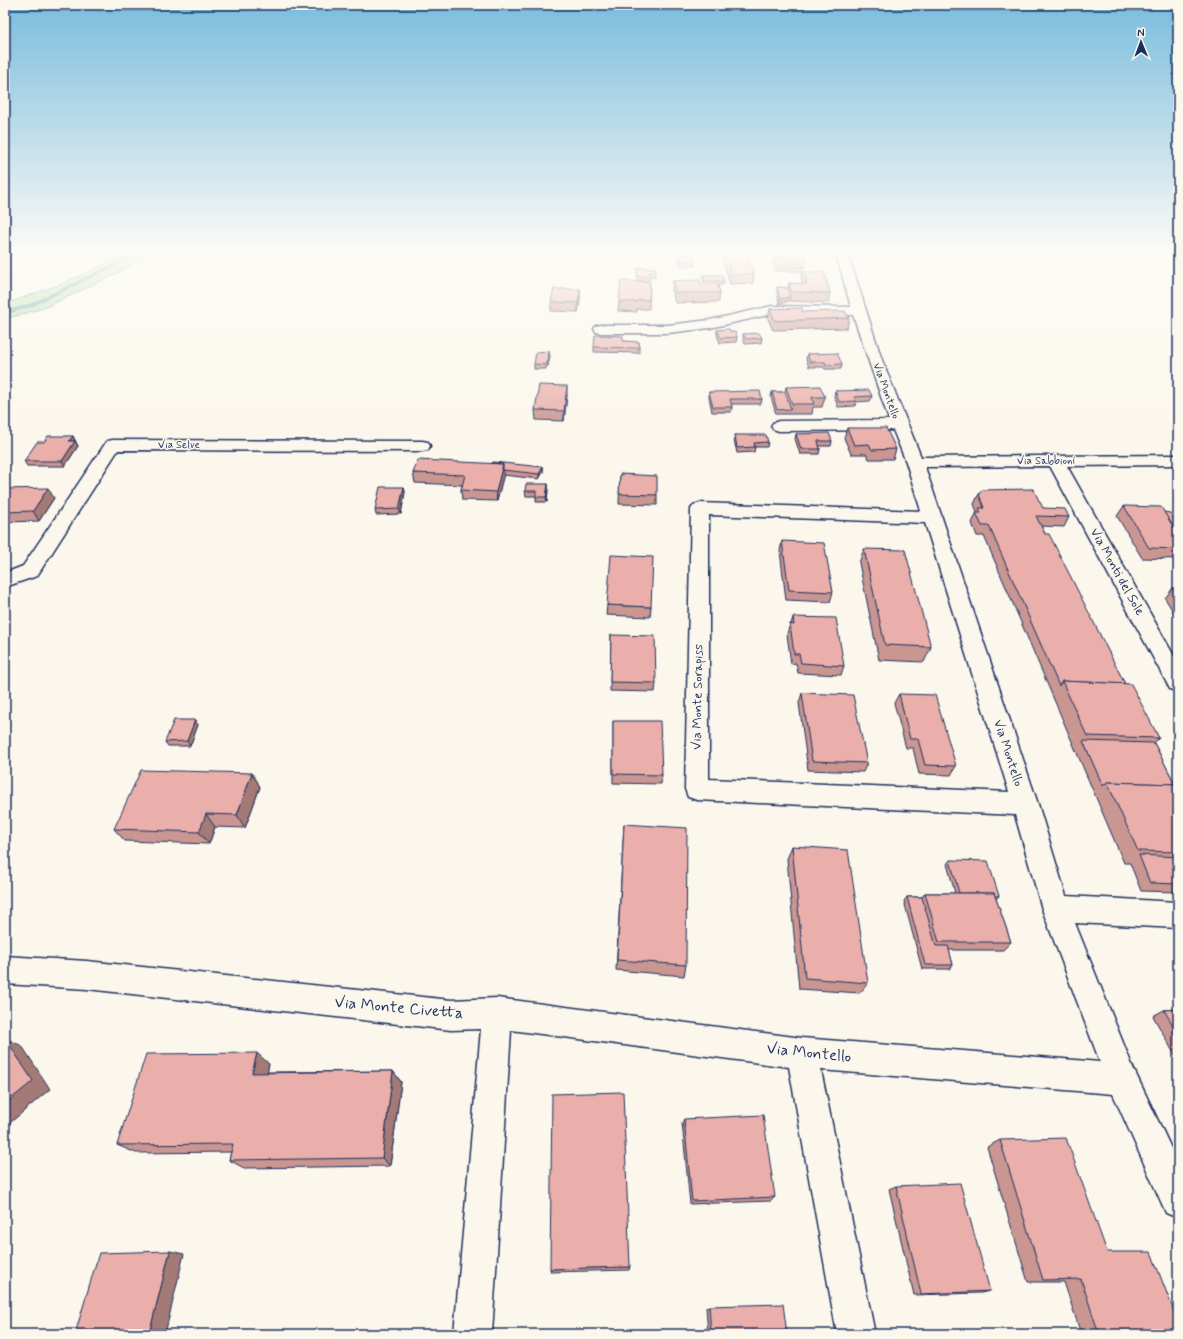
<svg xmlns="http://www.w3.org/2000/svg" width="1183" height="1339" font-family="Mynerve,sans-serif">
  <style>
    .green { fill: #a5dea2; stroke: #608680 }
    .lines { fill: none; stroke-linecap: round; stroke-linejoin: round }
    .stream { fill: #528aa1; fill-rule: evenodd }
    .street-casing { stroke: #1b2f5e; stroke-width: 3 }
    .street { fill: #fbf7ec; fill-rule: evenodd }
    .wall { fill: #c99692; stroke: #1b2f5e }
    .shaded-wall { fill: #a47a77; stroke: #1b2f5e }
    .building { fill: #eaafaa; stroke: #1b2f5e }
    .labels { text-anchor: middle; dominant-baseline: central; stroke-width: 3; stroke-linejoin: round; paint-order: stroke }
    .far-street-label { font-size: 11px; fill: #1b2f5e; stroke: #fbf7ec }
    .street-label { font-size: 13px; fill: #1b2f5e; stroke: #fbf7ec }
    .near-street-label { font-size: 16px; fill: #1b2f5e; stroke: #fbf7ec }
  </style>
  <rect width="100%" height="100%" fill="#fbf7ec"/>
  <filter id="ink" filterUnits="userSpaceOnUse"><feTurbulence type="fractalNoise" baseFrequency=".025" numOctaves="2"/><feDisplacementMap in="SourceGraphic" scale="8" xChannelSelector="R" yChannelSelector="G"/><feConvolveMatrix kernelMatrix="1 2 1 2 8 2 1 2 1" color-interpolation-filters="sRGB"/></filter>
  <g filter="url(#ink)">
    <polygon class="green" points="127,254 150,254 116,274 44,308 5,319 5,303 14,301 61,284"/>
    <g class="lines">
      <g class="stream">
        <polygon points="134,254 141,254 33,306 5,315 5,311 29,304"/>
        <polygon points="1170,254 1178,254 1178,257 1170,255"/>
      </g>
      <defs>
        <g id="street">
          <path d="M 836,254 L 848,254 L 882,360 L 921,457 L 1178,455 L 1178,465 L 1067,466 L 1178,663 L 1178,692 L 1170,689 L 1050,466 L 925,467 L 1038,804 L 1066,896 L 1178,902 L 1178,928 L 1075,923 L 1134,1070 L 1178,1163 L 1178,1218 L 1166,1213 L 1113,1094 L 821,1070 L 875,1334 L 837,1334 L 789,1067 L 511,1030 L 492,1334 L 454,1334 L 481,1029 L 451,1030 L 87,989 L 5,984 L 5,956 L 87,961 L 451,1000 L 497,998 L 802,1038 L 1100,1062 L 1042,909 L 1015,815 L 697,800 L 688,797 L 685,789 L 691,509 L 694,505 L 700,503 L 921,511 L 906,462 L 893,430 L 779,431 L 773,429 L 771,426 L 773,423 L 779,421 L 889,420 L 853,315 L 772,314 L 710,328 L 668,333 L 601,333 L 596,332 L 594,329 L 596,326 L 601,325 L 668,325 L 710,320 L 772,306 L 851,307 ZM 709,515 L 925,523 L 1009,792 L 709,779 Z"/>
          <polygon points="113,440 422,441 428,442 430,446 428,450 422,451 118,450 37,576 5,587 5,573 23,566 107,441"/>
        </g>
      </defs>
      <use href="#street" class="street-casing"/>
      <use href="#street" class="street"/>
    </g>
    <g class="wall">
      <polygon points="721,254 747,254 754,274 753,283 730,284"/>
      <polygon points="780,254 805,254 807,259 805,268 803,268 802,271 776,271 773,263 774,258 781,258"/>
      <polygon points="680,255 695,261 695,266 681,266 679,259"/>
      <polygon points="638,268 655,268 655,277 649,277 649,281 637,281"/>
      <polygon points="802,272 804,272 830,293 828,303 789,301 779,304 777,292 777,287 788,288 789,283 803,284 801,277"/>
      <polygon points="703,275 724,281 723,285 718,285 720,293 719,302 675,303 672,290 673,281 704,285 703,280"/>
      <polygon points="650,282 649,309 637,309 637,312 618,311 619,302"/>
      <polygon points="580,289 580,299 578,312 551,311 551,302"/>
      <polygon points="770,309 803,312 849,318 847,328 773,330 768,319"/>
      <polygon points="717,330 731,332 737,337 736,342 720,343 717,335"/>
      <polygon points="743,334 762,338 761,343 745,344 743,339"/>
      <polygon points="623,341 639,342 639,353 594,352 594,347"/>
      <polygon points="807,354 842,364 841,369 825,369 823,367 809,367 806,359"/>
      <polygon points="550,356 548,366 546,367 546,369 534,369 534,364"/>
      <polygon points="786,387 825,397 822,407 813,407 812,414 776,414 771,397 772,392 785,392"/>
      <polygon points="835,391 872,396 870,401 856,402 855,406 838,407 834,396"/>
      <polygon points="709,392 762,399 761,404 731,404 732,407 731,412 712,412 709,397"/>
      <polygon points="567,395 564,421 536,420 535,410"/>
      <polygon points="847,428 896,449 893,459 869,459 866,454 851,454 844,438"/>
      <polygon points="796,434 832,441 831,446 819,446 820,449 819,454 800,454 795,439"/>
      <polygon points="735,435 768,442 767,447 755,447 754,452 737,453 734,440"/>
      <polygon points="73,436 78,446 65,466 27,466 24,461 44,442"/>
      <polygon points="543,467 543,472 539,479 503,475 497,501 462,500 461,490 462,485 415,483 413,473"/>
      <polygon points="620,474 657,495 657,505 619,504"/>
      <polygon points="548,484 548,489 547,502 536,502 536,496 526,496 525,491"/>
      <polygon points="404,487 405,492 401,514 376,515 375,510"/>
      <polygon points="5,489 54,498 39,521 5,522"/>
      <polygon points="979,494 1043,508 1069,517 1064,527 1041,526 1125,684 1159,738 1154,743 1175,784 1178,784 1178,892 1141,891 1130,863 1124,863 984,536 977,536 972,523 977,512 974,504"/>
      <polygon points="1124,506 1178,525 1178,559 1142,558 1117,516"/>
      <polygon points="782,541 833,592 830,602 786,600 780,551"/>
      <polygon points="864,549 931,647 924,662 879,660 859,563"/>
      <polygon points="1173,588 1178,589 1178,620 1165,598"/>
      <polygon points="607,605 651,607 650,617 606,615"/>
      <polygon points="793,617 844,666 841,675 798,673 796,663 791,664 787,634 790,624 791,624"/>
      <polygon points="611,635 656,683 655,692 610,691"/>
      <polygon points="802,693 867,763 863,772 808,770 799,703"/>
      <polygon points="899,694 956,766 951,775 919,774 913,748 906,748 894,703"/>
      <polygon points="195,720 198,725 190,746 168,746 165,742"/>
      <polygon points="613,721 662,775 661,784 613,783"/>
      <polygon points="252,773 260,787 245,828 215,827 209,844 125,841 114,829"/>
      <polygon points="624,824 686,965 684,976 616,970"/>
      <polygon points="792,846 868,983 860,993 799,989 787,859"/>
      <polygon points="950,860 999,896 996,899 1011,942 1003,950 949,950 953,965 950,969 922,969 904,901 907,897 922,897 925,893 955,893 947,864"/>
      <polygon points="1178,1009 1178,1059 1177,1059 1153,1016 1164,1010"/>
      <polygon points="269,1064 267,1072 393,1071 401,1082 390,1166 244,1168 229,1160 231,1152 136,1153 117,1145"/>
      <polygon points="684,1119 775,1197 771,1201 690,1204 682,1123"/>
      <polygon points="1000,1140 1107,1252 1178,1334 1081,1334 1064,1282 1028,1282 987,1147"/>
      <polygon points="896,1186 990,1291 981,1293 914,1295 889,1189"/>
      <polygon points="630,1267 629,1270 551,1272 550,1269"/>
      <polygon points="709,1306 787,1334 708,1334 706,1307"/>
    </g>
    <g class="shaded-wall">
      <polygon points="580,289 580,299 578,312 578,303"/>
      <polygon points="790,297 789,301 779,304 780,299"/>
      <polygon points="549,351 550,356 548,366 548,362"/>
      <polygon points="567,386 567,395 564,421 564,411"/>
      <polygon points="73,436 75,441 69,441"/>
      <polygon points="75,441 78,446 65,466 62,461"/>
      <polygon points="503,464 504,474 497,501 496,492"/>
      <polygon points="543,467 543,472 539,479 539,474"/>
      <polygon points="548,484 548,489 547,502 546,497"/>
      <polygon points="404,487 405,492 401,514 399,509"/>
      <polygon points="48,488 54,498 39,521 33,511"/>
      <polygon points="195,720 198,725 190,746 187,741"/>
      <polygon points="252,773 260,787 245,828 237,815"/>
      <polygon points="206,814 215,827 209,844 199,832"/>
      <polygon points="5,1038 22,1046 50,1089 5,1127"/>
      <polygon points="257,1053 269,1064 265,1083 252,1073"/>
      <polygon points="393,1071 401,1082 390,1166 382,1158"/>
      <polygon points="170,1251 184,1254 165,1334 149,1334"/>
    </g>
    <g class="building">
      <polygon points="725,254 747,254 754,274 731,275"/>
      <polygon points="784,254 805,254 807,259 786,259"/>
      <polygon points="680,255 694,255 695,261 681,261"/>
      <polygon points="774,258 783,258 785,264 802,264 803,267 777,267"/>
      <polygon points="638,268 655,268 655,272 649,272 649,277 637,276"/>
      <polygon points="804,272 824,272 830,293 791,292 789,283 807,284"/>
      <polygon points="703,275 722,275 724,281 704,281"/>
      <polygon points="700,280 701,285 717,284 720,293 676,293 673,281"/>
      <polygon points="621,281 650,282 649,300 638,300 637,302 619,302"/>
      <polygon points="777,287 788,288 790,297 780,299"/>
      <polygon points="554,289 580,289 578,303 551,302"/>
      <polygon points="802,308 803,312 845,311 849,318 775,321 770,309"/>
      <polygon points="729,329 731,332 735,332 737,337 721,338 717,330"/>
      <polygon points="759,333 762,338 746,339 743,334"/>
      <polygon points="595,335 623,336 623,341 639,342 639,348 594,347"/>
      <polygon points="549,351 548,362 546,362 546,365 534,364 536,352"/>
      <polygon points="837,353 842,364 826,365 825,362 810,362 807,354"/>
      <polygon points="539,385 567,386 564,411 535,410"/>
      <polygon points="820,386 825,397 812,397 814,404 792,404 786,387"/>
      <polygon points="869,390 872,396 854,397 856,401 839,402 835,391"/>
      <polygon points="760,391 762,399 730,399 732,407 713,407 709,392"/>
      <polygon points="772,392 785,392 791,409 777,410"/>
      <polygon points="847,428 886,428 896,449 872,450 869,444 854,445"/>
      <polygon points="829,433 832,441 818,441 820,449 801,449 796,434"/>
      <polygon points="735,435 766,435 768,442 754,443 755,447 737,448"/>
      <polygon points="48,436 73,436 69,441 75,441 62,461 24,461 37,442 44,442"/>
      <polygon points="418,460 503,464 496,492 461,490 465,475 413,473"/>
      <polygon points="493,462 543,467 539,474 503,470 503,464 492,463"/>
      <polygon points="620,474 657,476 657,495 619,494"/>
      <polygon points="526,484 548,484 546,497 536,497 536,491 525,491"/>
      <polygon points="380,487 404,487 399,509 375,510"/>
      <polygon points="48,488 33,511 5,512 5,489"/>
      <polygon points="1033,489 1043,508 1065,509 1069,517 1036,516 1045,534 1049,534 1125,684 1062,681 1059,686 989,526 982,526 976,513 981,513 979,508 984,508 979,494 982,490"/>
      <polygon points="1124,506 1161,507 1178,534 1178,549 1149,548"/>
      <polygon points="1164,512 1170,513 1178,525 1178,534"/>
      <polygon points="782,541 824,543 833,592 789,590"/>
      <polygon points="864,549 905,550 931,647 885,645"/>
      <polygon points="611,555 653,557 651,607 607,605"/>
      <polygon points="1173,588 1178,589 1178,597"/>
      <polygon points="793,617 836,618 844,666 801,663 799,654 794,654 790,624 794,625"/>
      <polygon points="611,635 655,636 656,683 610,682"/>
      <polygon points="1062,681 1131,684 1159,738 1087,736"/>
      <polygon points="802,693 853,695 867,763 812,761"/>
      <polygon points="899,694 935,695 956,766 925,765 918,739 910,739"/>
      <polygon points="174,720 195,720 187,741 165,742"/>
      <polygon points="613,721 660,721 662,775 613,774"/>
      <polygon points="1083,741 1154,743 1175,784 1107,782 1103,786"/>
      <polygon points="141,770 252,773 237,815 206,814 199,832 114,829"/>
      <polygon points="1107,782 1178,784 1178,852 1138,851"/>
      <polygon points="624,824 687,828 686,965 617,960"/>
      <polygon points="792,846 848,850 868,983 805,978"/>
      <polygon points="1139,855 1178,857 1178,884 1150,883"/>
      <polygon points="950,860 988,861 999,896 995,896 994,893 959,893"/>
      <polygon points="925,893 994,893 1011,942 939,942"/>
      <polygon points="907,897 922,897 936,946 948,946 953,965 925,965"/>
      <polygon points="1178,1009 1178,1034 1164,1010"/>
      <polygon points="5,1038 33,1081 5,1104"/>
      <polygon points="257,1053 252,1073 393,1071 382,1158 229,1160 233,1144 117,1145 146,1054"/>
      <polygon points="623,1092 630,1267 550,1269 552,1094"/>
      <polygon points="763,1115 775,1197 692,1201 684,1119"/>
      <polygon points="1066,1138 1107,1252 1151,1252 1178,1322 1178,1334 1099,1334 1081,1279 1043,1280 1000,1140"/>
      <polygon points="960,1183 990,1291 921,1294 896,1186"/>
      <polygon points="170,1251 149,1334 75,1334 99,1253"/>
      <polygon points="783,1304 787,1334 711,1334 709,1306"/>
    </g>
  </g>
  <linearGradient id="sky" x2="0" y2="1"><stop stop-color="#7abcdd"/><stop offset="0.57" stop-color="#fdfbf6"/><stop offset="1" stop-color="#fdfbf6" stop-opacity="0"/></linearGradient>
  <rect width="1183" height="442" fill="url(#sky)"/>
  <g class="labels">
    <g class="far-street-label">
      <text transform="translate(886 391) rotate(70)">Via Montello</text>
      <text x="179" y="445">Via Selve</text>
      <text x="1046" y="461">Via Sabbioni</text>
    </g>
    <g class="street-label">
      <text transform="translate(1117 572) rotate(61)">Via Monti del Sole</text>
      <text transform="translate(698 697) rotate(-89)">Via Monte Sorapiss</text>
      <text transform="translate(1008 753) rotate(72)">Via Montello</text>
    </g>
    <g class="near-street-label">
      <text transform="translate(399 1008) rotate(5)">Via Monte Civetta</text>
      <text transform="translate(809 1053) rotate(6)">Via Montello</text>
    </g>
  </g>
  <rect width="1183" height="1339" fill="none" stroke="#fbf7ec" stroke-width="20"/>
  <rect x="10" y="10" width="1163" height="1319" fill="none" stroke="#1b2f5e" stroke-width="1.5" filter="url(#ink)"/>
  <g transform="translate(1141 42) rotate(359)" stroke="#fbf7ec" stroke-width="3" paint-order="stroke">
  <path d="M0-3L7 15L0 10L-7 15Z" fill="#1b2f5e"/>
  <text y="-6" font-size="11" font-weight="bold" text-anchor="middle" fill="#1b2f5e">N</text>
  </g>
</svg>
